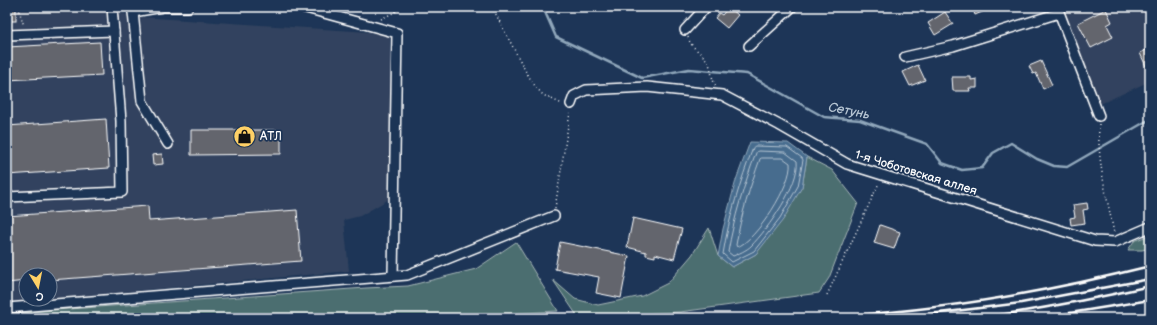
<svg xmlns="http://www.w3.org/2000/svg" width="1157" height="325" font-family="'Balsamiq Sans',sans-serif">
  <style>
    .built { fill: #32435e }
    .green { fill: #4c6e6f; stroke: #a6b6b7 }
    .water { fill: #466c8e; stroke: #90a7bb }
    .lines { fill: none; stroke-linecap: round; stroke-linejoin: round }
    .shore { stroke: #b5c4d2; stroke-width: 1 }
    .stream { stroke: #90a7bb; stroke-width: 2.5 }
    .building { fill: #63656d; stroke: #fff }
    .minor-casing { stroke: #fff; stroke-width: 12 }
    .path { stroke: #fff; stroke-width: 1.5; stroke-dasharray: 1 3; stroke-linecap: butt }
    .minor { stroke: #1d3557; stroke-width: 9 }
    .rail { stroke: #fff; stroke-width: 2.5 }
    .labels { text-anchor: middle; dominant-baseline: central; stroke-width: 3.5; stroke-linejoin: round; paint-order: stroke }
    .poi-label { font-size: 12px; fill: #fff; stroke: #1d3557; text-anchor: start }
    .street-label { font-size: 12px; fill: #fff; stroke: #1d3557 }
    .water-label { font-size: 13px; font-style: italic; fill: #b5c4d2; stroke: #1d3557 }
  </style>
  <rect width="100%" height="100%" fill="#1d3557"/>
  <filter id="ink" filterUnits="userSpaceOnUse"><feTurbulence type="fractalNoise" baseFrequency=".025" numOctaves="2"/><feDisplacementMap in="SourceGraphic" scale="8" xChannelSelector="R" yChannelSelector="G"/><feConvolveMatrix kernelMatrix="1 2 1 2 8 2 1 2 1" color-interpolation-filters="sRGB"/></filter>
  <g filter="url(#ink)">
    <g class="built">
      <polygon points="7,7 83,7 112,11 140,17 384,33 390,36 391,198 360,216 344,220 349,271 50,299 50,275 26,275 26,299 50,299 7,303"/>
      <polygon points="1074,7 1150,7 1150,81 1098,105 1063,13"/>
    </g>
    <g class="green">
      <polygon points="807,157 832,170 858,203 829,278 819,293 680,312 578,317 553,280 575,299 598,305 642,296 668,283 692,255 709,228 718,256 732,267 756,254 802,187"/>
      <polygon points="1150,235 1150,248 1142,250 1128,250 1134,241"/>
      <polygon points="516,242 558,311 444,318 7,318 7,314 13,313 366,288 408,286 476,269"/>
      <polygon points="1150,313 1150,318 1114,318 1130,314"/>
    </g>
    <polygon class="water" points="750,142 788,143 807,157 802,187 783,220 756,254 732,267 718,256 723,229 736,180"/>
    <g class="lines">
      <g class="shore">
        <path d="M 755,146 L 787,147 L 802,158 L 803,160 L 798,186 L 780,218 L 754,251 L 732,262 L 723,254 C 729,217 740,182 753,148 Z"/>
        <path d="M 758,151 L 785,152 L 797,161 C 800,184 768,229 751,246 C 747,250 738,254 733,256 L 728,252 C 734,218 744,185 756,153 Z"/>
        <path d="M 762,158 L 783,158 L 790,163 C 793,183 756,241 737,247 L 736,245 C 741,215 750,187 760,159 Z"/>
      </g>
      <polyline class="stream" points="546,7 545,12 556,37 642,78 689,69 747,74 824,117 860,120 927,144 942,163 962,170 982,168 993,153 1011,143 1037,159 1054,166 1067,167 1145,122 1150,120"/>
    </g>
    <g class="building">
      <rect x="7" y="7" width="9" height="14"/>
      <polygon points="729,7 738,15 727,28 715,18 719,13 722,15"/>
      <polygon points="972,7 994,7 975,15"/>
      <polygon points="1106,9 1112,22 1107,25 1113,37 1091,48 1078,23"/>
      <polygon points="945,12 953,24 935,35 928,23"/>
      <polygon points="100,42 102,75 7,80 7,47"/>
      <polygon points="1150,48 1150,75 1140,53"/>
      <polygon points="1041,61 1052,85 1043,89 1036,73 1033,74 1029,66"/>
      <polygon points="918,65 925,80 910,86 903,72"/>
      <polygon points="952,77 971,77 971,80 977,79 977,88 969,88 970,91 953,91"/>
      <polygon points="106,119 109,168 7,175 7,126"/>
      <polygon points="191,130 281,130 281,154 191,155"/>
      <polygon points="162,154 163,164 153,165 152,155"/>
      <polygon points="1087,203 1088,209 1083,210 1085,223 1071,225 1070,218 1075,217 1073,205"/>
      <polygon points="148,206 149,221 297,210 301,261 50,280 50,275 26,275 26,281 7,283 7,216"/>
      <polygon points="633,218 682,229 674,259 655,254 655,257 646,255 646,252 627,247"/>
      <polygon points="880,225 900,232 894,249 874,243"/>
      <polygon points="560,242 629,256 621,298 596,293 599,277 555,269"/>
    </g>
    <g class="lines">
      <defs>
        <g id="minor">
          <polyline points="302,7 397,33 393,276"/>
          <polyline points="1057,7 1099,116"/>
          <polyline points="133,12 142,101 168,144"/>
          <polyline points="133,12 163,7 188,7"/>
          <polyline points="685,30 706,7"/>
          <polyline points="7,35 114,31"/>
          <polyline points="749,46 792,7"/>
          <polyline points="905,57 953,46 1059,13"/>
          <polyline points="571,104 574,96 586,90 647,87 722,95 779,125 847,164 1095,241 1115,242 1150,227"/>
          <polyline points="7,197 122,192 121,121 112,7"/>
          <polyline points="7,308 407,275 554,216"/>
        </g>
      </defs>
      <use href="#minor" class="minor-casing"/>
      <g class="path">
        <polyline points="18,7 24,26"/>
        <polyline points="492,7 526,72 535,86 543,95 562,104"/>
        <polyline points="381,19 405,7 454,11 492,7"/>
        <path d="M 688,37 C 691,49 702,52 708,62 C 712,69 711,79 716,86"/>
        <path d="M 1099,124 C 1097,161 1107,197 1114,233"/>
        <polyline points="555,208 570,113"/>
        <polyline points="827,295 879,183"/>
      </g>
      <use href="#minor" class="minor"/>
      <g class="rail">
        <path d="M 823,318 C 863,315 904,311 944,306 C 1014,297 1082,283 1150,266"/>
        <polyline points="898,318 1021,303 1150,279"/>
        <path d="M 979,318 C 1037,310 1093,299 1150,286"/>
        <polyline points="1039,318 1150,300"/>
      </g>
    </g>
  </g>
  <defs>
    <symbol id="shop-disc" viewBox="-11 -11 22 22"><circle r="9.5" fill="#ffd166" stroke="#1d3557"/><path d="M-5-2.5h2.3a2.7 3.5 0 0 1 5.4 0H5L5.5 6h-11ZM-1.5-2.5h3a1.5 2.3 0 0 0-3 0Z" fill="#111"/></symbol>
  </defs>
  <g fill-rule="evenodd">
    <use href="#shop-disc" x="232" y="124" width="25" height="25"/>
  </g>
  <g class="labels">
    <g class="poi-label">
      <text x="260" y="136">АТЛ</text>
    </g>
    <g class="street-label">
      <text transform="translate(916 173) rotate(17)">1-я Чоботовская аллея</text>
    </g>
    <g class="water-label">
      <text transform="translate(849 111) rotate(11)">Сетунь</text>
    </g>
  </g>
  <rect width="1157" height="325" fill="none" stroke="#1d3557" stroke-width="24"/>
  <rect x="12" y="12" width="1133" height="301" fill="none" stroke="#fff" stroke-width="1.5" filter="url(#ink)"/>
  <g transform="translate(38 287) rotate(170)"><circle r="19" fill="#1d3557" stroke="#77869a"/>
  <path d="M0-3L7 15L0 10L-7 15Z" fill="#ffd166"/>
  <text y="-6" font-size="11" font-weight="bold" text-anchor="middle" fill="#ffffff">С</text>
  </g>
</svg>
